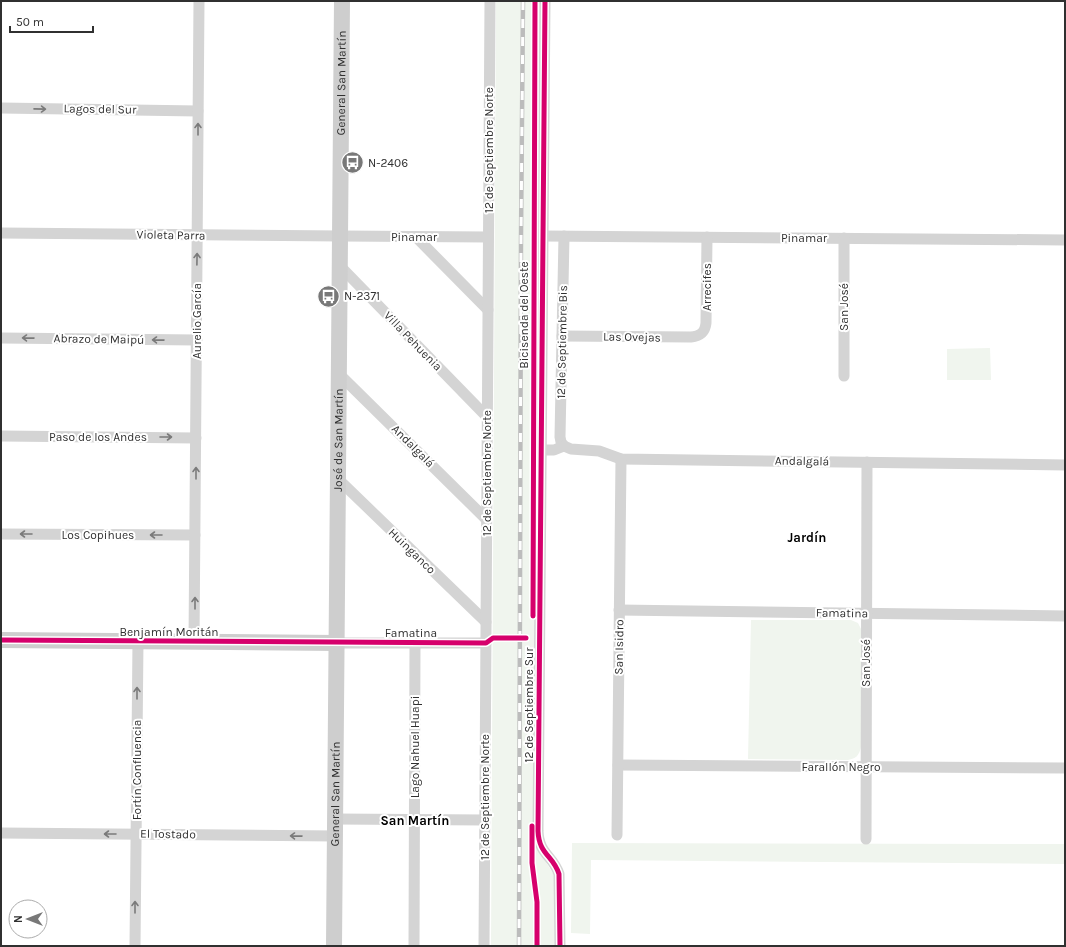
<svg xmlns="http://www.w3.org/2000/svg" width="1066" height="947" font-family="Karla,sans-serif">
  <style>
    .green { fill: #f0f5ee }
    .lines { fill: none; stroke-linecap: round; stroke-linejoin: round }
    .street { stroke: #d4d4d4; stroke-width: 11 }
    .secondary { stroke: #cecece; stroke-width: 16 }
    .rail-casing { stroke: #bcbcbc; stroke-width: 4.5 }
    .rail { stroke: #fff; stroke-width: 3; stroke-dasharray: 9; stroke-linecap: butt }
    .cycleway-casing { stroke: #fff; stroke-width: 8 }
    .cycleway { stroke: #d6006c; stroke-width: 5 }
    .oneway { stroke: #7a7a7a }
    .labels { text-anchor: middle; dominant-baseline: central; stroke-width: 4; stroke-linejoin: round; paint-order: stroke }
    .street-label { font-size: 12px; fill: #303030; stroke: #fff }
    .poi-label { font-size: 12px; fill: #303030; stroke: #fff; text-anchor: start }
    .neighbourhood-label { font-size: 13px; font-weight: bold; fill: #000; stroke: #fff }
  </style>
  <rect width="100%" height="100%" fill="#fff"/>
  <g class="green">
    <polygon points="496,1 541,1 540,853 554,875 555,946 491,946"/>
    <polygon points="990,348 991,380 947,380 947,349"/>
    <path d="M 751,620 L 851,620 L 858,623 L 861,629 L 861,747 C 859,756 856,758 848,760 L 748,759 Z"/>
    <polygon points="572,843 1065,844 1065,864 591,860 590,934 571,933"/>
  </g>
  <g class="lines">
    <g class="street">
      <path d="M 545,1 L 538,831 C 539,855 553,855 559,874 L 560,946"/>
      <polyline points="1,108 198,111"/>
      <polyline points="1,233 340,236 488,237"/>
      <polyline points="543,236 1065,240"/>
      <polyline points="416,237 488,310"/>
      <polyline points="340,266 487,417"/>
      <path d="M 562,336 L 691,337 C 700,336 705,333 706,323 L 707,237"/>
      <polyline points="1,338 197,340"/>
      <polyline points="339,374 486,519"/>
      <polyline points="844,376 844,238"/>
      <polyline points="1,436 196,438"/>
      <polyline points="564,446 561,442 560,437 564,236"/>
      <polyline points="541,450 554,450 564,446 571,449 599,451 621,459 1065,465"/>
      <polyline points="338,479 486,622"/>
      <polyline points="1,534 195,535"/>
      <polyline points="619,610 1065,616"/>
      <polyline points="194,642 199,1"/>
      <polyline points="337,643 486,643"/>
      <polyline points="618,765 1065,768"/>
      <polyline points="335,819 485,820"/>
      <polyline points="1,833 335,836"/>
      <polyline points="617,835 621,459"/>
      <polyline points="866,839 867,462"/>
      <polyline points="135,946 138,641"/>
      <polyline points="414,946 415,643"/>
      <polyline points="484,946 490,1"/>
    </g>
    <g class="secondary">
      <polyline points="1,640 337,643"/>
      <path id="s1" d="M 334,946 L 342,1"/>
    </g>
    <defs>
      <polyline id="rail" points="519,946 521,237 523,1"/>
    </defs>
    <use href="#rail" class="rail-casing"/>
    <use href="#rail" class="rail"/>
    <defs>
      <g id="cycleway">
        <path d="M 545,1 L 538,831 C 539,855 553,855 559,874 L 560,946"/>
        <polyline points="533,616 535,1"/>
        <polyline points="1,640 486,643 493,638 526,638"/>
        <polyline points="532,826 532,863 537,902 537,946"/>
      </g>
    </defs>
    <use href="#cycleway" class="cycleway-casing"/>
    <use href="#cycleway" class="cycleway"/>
  </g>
  <defs><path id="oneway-shaft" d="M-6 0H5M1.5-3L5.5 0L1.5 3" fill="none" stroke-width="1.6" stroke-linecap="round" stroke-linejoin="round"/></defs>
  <g class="oneway">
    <use href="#oneway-shaft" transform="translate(40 109) rotate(1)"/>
    <use href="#oneway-shaft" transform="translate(198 129) rotate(-90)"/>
    <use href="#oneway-shaft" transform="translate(197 259) rotate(-89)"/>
    <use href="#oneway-shaft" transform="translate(28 338) rotate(-179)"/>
    <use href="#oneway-shaft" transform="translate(158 340) rotate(-179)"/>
    <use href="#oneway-shaft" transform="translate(166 437)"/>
    <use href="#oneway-shaft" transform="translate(196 473) rotate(-90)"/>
    <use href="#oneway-shaft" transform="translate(26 534) rotate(-180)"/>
    <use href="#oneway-shaft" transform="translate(156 535) rotate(-180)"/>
    <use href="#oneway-shaft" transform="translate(195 603) rotate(-90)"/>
    <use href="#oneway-shaft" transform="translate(137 693) rotate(-90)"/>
    <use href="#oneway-shaft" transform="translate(110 834) rotate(-180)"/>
    <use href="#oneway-shaft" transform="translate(296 836) rotate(-179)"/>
    <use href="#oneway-shaft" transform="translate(135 907) rotate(-90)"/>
  </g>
  <defs>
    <symbol id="bus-disc" viewBox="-11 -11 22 22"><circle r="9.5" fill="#787878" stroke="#fff"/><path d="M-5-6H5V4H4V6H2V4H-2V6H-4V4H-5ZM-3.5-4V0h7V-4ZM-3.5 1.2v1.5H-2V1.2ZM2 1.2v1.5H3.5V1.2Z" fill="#fff"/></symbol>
  </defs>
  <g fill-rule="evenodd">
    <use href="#bus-disc" x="340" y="150" width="25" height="25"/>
    <use href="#bus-disc" x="316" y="284" width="25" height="25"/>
  </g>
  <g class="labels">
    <g class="street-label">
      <text stroke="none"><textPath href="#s1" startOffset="863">General San Martín</textPath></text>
      <text transform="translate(100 109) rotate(1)">Lagos del Sur</text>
      <text transform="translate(489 150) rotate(-90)">12 de Septiembre Norte</text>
      <text transform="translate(171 235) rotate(1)">Violeta Parra</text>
      <text x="414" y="237">Pinamar</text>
      <text x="804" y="238">Pinamar</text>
      <text transform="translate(707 287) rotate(-90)">Arrecifes</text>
      <text transform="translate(844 307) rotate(-90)">San José</text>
      <text transform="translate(524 315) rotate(-90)">Bicisenda del Oeste</text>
      <text transform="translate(197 321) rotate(-90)">Aurelio García</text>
      <text transform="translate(632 337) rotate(1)">Las Ovejas</text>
      <text transform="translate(99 339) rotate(1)">Abrazo de Maipú</text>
      <text transform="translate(413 341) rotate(46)">Villa Pehuenia</text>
      <text transform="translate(562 342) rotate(-89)">12 de Septiembre Bis</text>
      <text x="98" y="437">Paso de los Andes</text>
      <text stroke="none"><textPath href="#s1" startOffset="506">José de San Martín</textPath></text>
      <text transform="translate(413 446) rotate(45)">Andalgalá</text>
      <text transform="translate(802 461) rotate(1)">Andalgalá</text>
      <text transform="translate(487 473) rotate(-90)">12 de Septiembre Norte</text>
      <text x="98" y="535">Los Copihues</text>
      <text transform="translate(412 551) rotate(44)">Huinganco</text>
      <text transform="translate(842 613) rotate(1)">Famatina</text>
      <text x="169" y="632">Benjamín Moritán</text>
      <text x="411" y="633">Famatina</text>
      <text transform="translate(619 647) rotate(-89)">San Isidro</text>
      <text transform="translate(866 663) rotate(-90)">San José</text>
      <text transform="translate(529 705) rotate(-90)">12 de Septiembre Sur</text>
      <text transform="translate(415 747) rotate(-90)">Lago Nahuel Huapi</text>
      <text x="841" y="767">Farallón Negro</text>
      <text transform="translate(137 770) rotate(-90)">Fortín Confluencia</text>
      <text stroke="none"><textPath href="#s1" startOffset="152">General San Martín</textPath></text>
      <text transform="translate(485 797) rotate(-90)">12 de Septiembre Norte</text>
      <text transform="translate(168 834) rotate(1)">El Tostado</text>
    </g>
    <g class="poi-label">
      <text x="368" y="163">N-2406</text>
      <text x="344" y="296">N-2371</text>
    </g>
    <g class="neighbourhood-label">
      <text x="807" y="537">Jardín</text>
      <text x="415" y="820">San Martín</text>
    </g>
  </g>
  <rect width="1066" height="947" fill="none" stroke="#303030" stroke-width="4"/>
  <g transform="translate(28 919) rotate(270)"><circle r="19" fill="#ffffff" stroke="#acacac"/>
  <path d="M0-3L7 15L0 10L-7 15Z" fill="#787878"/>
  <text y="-6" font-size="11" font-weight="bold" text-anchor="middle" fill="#303030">N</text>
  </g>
  <path d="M10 26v6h83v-6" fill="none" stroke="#303030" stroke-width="2"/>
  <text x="16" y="26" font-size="12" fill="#303030" stroke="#ffffff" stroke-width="3" paint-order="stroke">50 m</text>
</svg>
